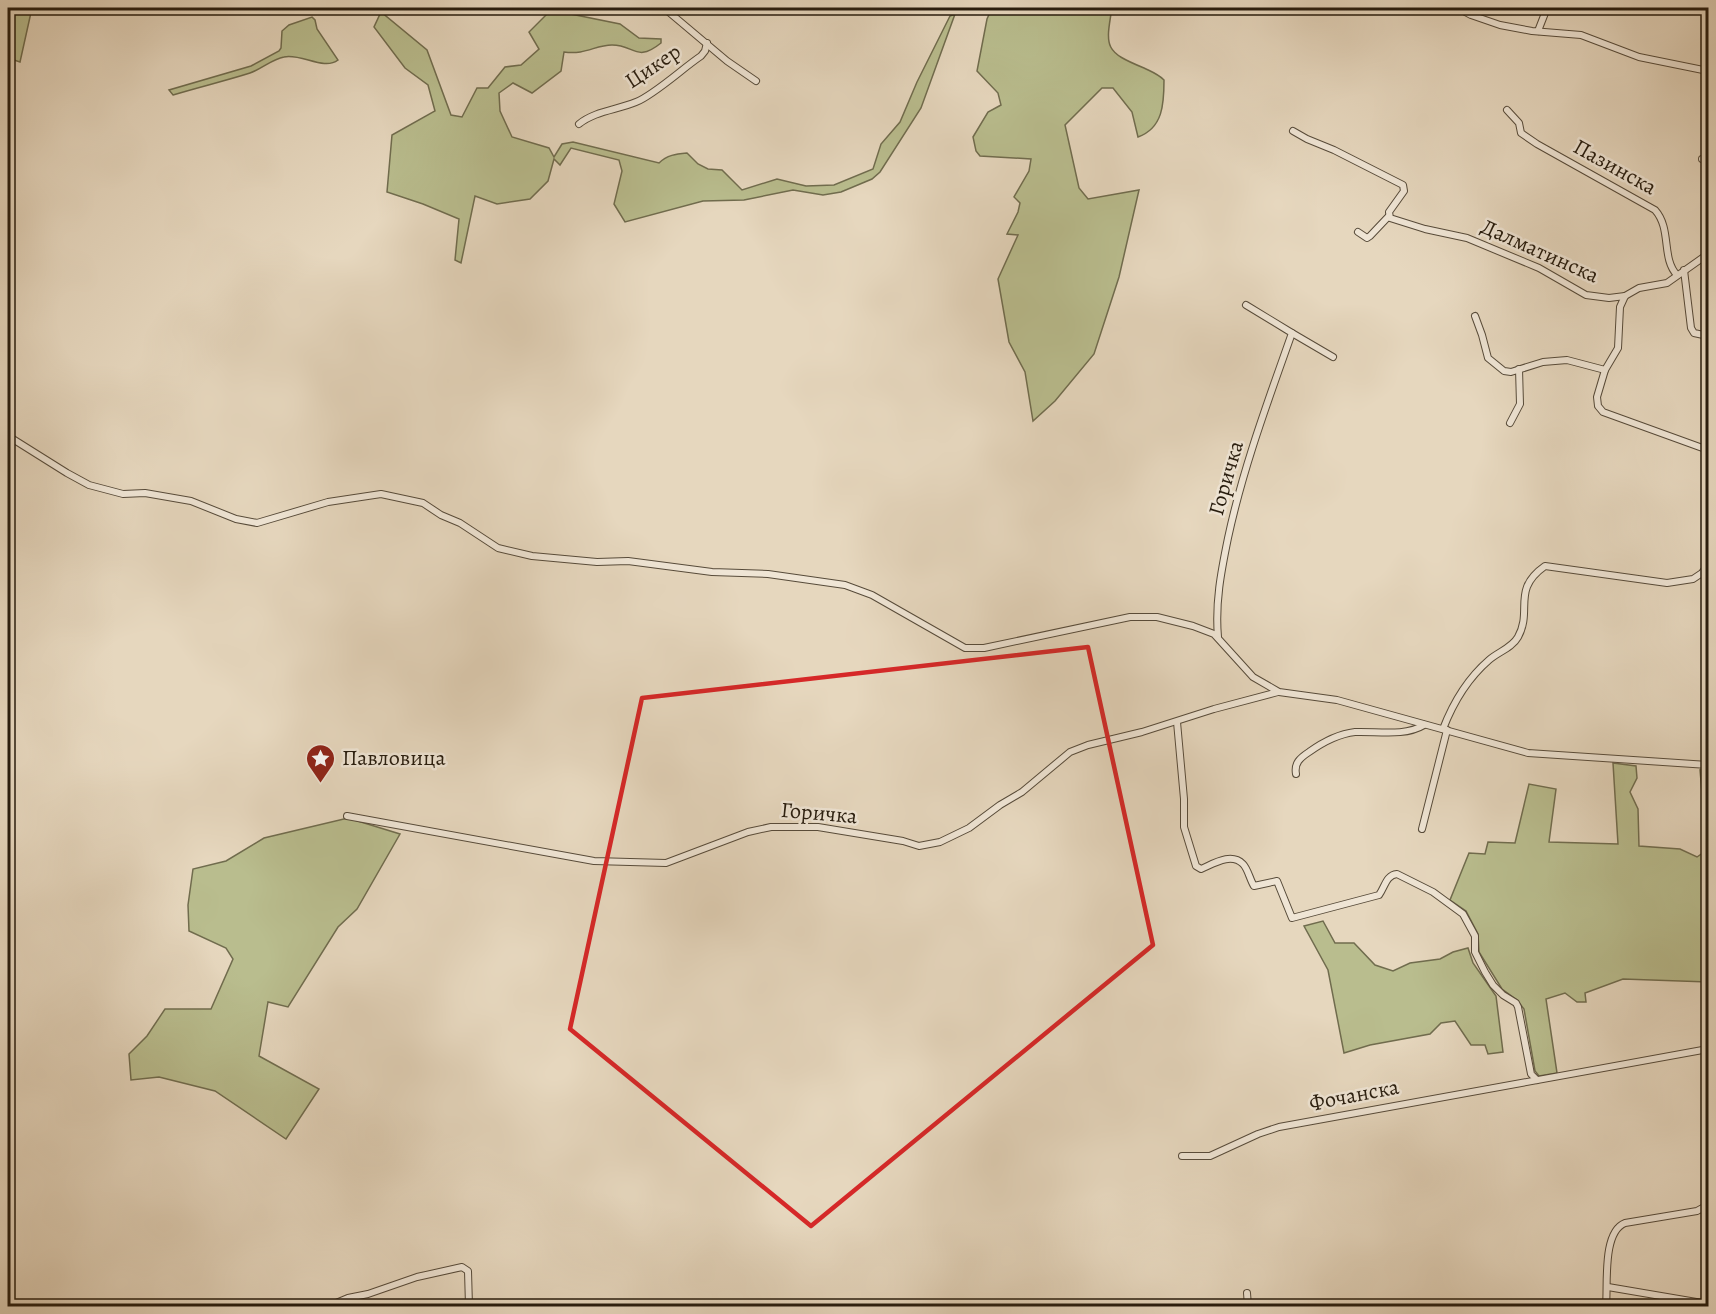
<svg xmlns="http://www.w3.org/2000/svg" width="1716" height="1314" font-family="Alegreya,serif">
  <style>
    .green { fill: #b9bd8e; stroke: #706c4e; stroke-width: 1.5 }
    .lines { fill: none; stroke-linecap: round; stroke-linejoin: round }
    .street-casing { stroke: #574b3a; stroke-width: 8 }
    .street { stroke: #efe5d5; stroke-width: 6 }
    .marked { fill: none; stroke: #d62828; stroke-width: 4.5; stroke-linejoin: round }
    .labels { text-anchor: middle; dominant-baseline: central; stroke-width: 5; stroke-linejoin: round; paint-order: stroke }
    .street-label { font-size: 22px; fill: #271c0e; stroke: #efe5d5 }
    .poi-label { font-size: 22px; fill: #271c0e; stroke: #efe5d5; text-anchor: start }
  </style>
  <rect width="100%" height="100%" fill="#e6d7be"/>
  <filter id="stains"><feTurbulence type="fractalNoise" baseFrequency=".00333" numOctaves="4"/><feColorMatrix values="0 0 0 0 .2 0 0 0 0 .09 0 0 0 0 .02 0 0 0 .5 -.17"/></filter>
  <radialGradient id="worn" r=".72"><stop offset=".6" stop-color="#630" stop-opacity="0"/><stop offset="1" stop-color="#630" stop-opacity=".3"/></radialGradient>
  <g class="green">
    <polygon points="8,8 32,8 20,62 8,58"/>
    <path d="M 992,8 L 1112,8 C 1105,48 1105,52 1144,68 C 1152,72 1158,74 1164,80 C 1164,104 1163,128 1138,137 L 1132,112 L 1113,88 L 1102,88 L 1065,125 L 1079,188 L 1088,199 L 1139,190 L 1119,277 L 1094,354 L 1055,401 L 1033,421 L 1025,372 L 1009,342 L 998,279 L 1018,235 L 1007,234 L 1018,212 L 1020,203 L 1014,197 L 1029,171 L 1031,159 L 980,156 L 976,151 L 973,137 L 988,112 L 1001,105 L 998,93 L 977,71 L 987,19 Z"/>
    <path d="M 551,10 L 620,24 L 639,38 L 661,39 L 661,43 C 636,63 635,45 612,45 C 595,45 586,55 564,52 L 561,71 L 532,93 L 513,83 L 499,93 L 500,111 L 512,137 L 549,148 L 554,157 L 562,144 L 573,142 L 659,163 C 667,155 676,154 687,153 L 698,164 L 708,169 L 722,170 L 742,190 L 777,179 L 806,186 L 834,185 L 873,169 L 881,144 L 900,122 L 917,82 L 950,16 L 955,14 L 921,108 L 880,172 L 872,179 L 841,192 L 823,195 L 793,190 L 744,200 L 703,201 L 625,222 L 614,204 L 622,171 L 619,160 L 571,148 L 560,165 L 554,159 L 548,181 L 530,199 L 497,204 L 475,196 L 461,263 L 455,260 L 459,219 L 423,204 L 387,192 L 392,135 L 435,111 L 428,85 L 405,68 L 374,27 L 381,12 L 427,50 L 451,115 L 462,117 L 477,88 L 488,88 L 505,67 L 521,65 L 539,49 L 529,32 Z"/>
    <path d="M 312,17 L 315,20 L 317,29 L 338,60 C 324,71 301,53 284,57 C 272,59 262,69 250,73 C 225,81 199,87 173,95 L 169,90 L 251,66 L 279,51 L 281,48 L 282,31 L 289,25 Z"/>
    <polygon points="1613,763 1636,766 1637,778 1630,792 1638,809 1639,846 1680,849 1697,857 1707,850 1700,770 1708,769 1708,982 1623,979 1585,993 1586,1002 1577,1002 1565,993 1546,999 1557,1073 1539,1076 1535,1071 1524,1009 1517,1000 1502,989 1479,952 1478,934 1466,911 1450,900 1469,853 1485,854 1488,842 1515,843 1529,784 1556,789 1549,842 1618,844"/>
    <polygon points="348,818 400,834 357,909 338,927 288,1007 268,1002 259,1056 319,1089 286,1139 215,1091 159,1077 131,1080 129,1054 147,1036 165,1009 211,1009 233,959 226,948 189,931 188,905 193,869 226,861 264,838"/>
    <polygon points="1323,921 1335,943 1354,943 1375,965 1393,971 1410,963 1440,959 1453,952 1468,948 1473,963 1496,996 1503,1052 1488,1054 1485,1045 1471,1045 1455,1021 1441,1023 1430,1034 1370,1045 1344,1053 1328,970 1304,926"/>
  </g>
  <g class="lines">
    <defs>
      <g id="street">
        <polyline points="664,8 727,61 756,81"/>
        <polyline points="1458,8 1471,15 1500,25 1532,31 1581,35 1639,57 1708,71"/>
        <polyline points="1538,31 1547,8"/>
        <path d="M 1507,110 L 1519,123 L 1521,133 L 1537,144 L 1655,210 C 1672,229 1661,258 1677,275"/>
        <path d="M 579,124 C 595,111 617,110 636,102 C 654,95 683,68 701,56 L 705,51 L 707,43"/>
        <polyline points="1293,131 1307,139 1334,150 1403,185 1404,191 1389,212 1390,218 1425,229 1467,238 1539,268 1586,295 1609,298 1625,296"/>
        <polyline points="1702,159 1708,159"/>
        <polyline points="1358,232 1367,238 1370,236 1388,217"/>
        <polyline points="1708,254 1667,283 1639,288 1625,296 1620,307 1618,348 1605,370 1597,397 1598,406 1603,412 1708,450"/>
        <polyline points="1684,270 1691,328 1694,333 1708,336"/>
        <polyline points="1475,316 1482,335 1488,358 1504,371 1511,372 1543,362 1567,360 1605,370"/>
        <polyline points="1292,333 1333,357"/>
        <polyline points="1510,423 1520,404 1519,369"/>
        <polyline points="8,436 67,473 89,485 123,494 145,493 191,501 236,519 257,523 328,502 381,494 423,503 441,515 460,523 498,548 532,556 597,562 628,561 712,572 768,574 845,585 872,595 965,648 984,648 1130,617 1157,617 1193,626 1214,634 1253,677 1279,692 1337,700 1528,753 1708,765"/>
        <path d="M 1218,637 C 1215,603 1221,572 1228,538 C 1243,468 1268,401 1292,333 L 1246,305"/>
        <path d="M 1177,722 L 1184,799 L 1184,827 L 1196,866 L 1201,869 C 1213,864 1231,852 1243,864 C 1248,869 1250,880 1254,886 L 1277,881 L 1292,918 L 1379,895 C 1385,887 1386,875 1397,874 L 1433,892 L 1463,914 L 1475,936 L 1475,952 L 1485,972 L 1493,985 L 1503,995 L 1516,1003 L 1518,1007 L 1531,1074 L 1537,1080"/>
        <path d="M 1443,729 C 1453,703 1467,679 1489,660 C 1498,652 1512,648 1518,637 C 1533,610 1511,590 1545,566 L 1667,583 L 1693,579 L 1702,573 L 1708,565"/>
        <path d="M 1296,774 C 1294,763 1300,758 1309,752 C 1323,742 1338,734 1355,732 C 1377,731 1404,737 1424,725"/>
        <polyline points="347,816 594,861 666,863 748,832 771,827 818,827 903,841 919,846 940,842 969,828 1000,805 1022,792 1070,752 1088,745 1142,732 1214,709 1278,692"/>
        <polyline points="1422,829 1447,730"/>
        <polyline points="1182,1156 1210,1156 1258,1134 1279,1127 1708,1049"/>
        <polyline points="1608,1287 1708,1304"/>
        <polyline points="1247,1293 1248,1306"/>
        <polyline points="329,1306 348,1298 368,1294 417,1277 462,1267 468,1271 469,1306"/>
        <path d="M 1606,1306 C 1608,1285 1602,1232 1625,1223 L 1697,1211 L 1708,1205"/>
      </g>
    </defs>
    <use href="#street" class="street-casing"/>
    <use href="#street" class="street"/>
  </g>
  <path class="marked" d="M 1088,647 L 1153,945 L 811,1226 L 570,1029 L 642,698 Z"/>
  <defs>
    <symbol id="sight-pin" viewBox="-11 -11 22 30"><path d="M0 17L-7.5 6A9.5 9.5 0 1 1 7.5 6Z" fill="#8f2418" stroke="#efe5d5"/><path d="M0-6L1.8-2.2L6-1.7L2.9 1.2L3.7 5.4L0 3.3L-3.7 5.4L-2.9 1.2L-6-1.7L-1.8-2.2Z" fill="#fff"/></symbol>
  </defs>
  <g fill-rule="evenodd">
    <use href="#sight-pin" x="304" y="742" width="33" height="45"/>
  </g>
  <g class="labels">
    <g class="street-label">
      <text transform="translate(653 66) rotate(-34)">Цикер</text>
      <text transform="translate(1615 167) rotate(29)">Пазинска</text>
      <text transform="translate(1540 251) rotate(24)">Далматинска</text>
      <text transform="translate(1226 478) rotate(-74)">Горичка</text>
      <text transform="translate(819 813) rotate(5)">Горичка</text>
      <text transform="translate(1354 1095) rotate(-11)">Фочанска</text>
    </g>
    <g class="poi-label">
      <text x="342" y="758">Павловица</text>
    </g>
  </g>
  <rect width="1716" height="1314" fill="none" stroke="#e6d7be" stroke-width="30"/>
  <rect x="9" y="9" width="1698" height="1296" fill="none" stroke="#271c0e" stroke-width="3"/>
  <rect x="15" y="15" width="1686" height="1284" fill="none" stroke="#271c0e" stroke-width="1.5"/>
  <rect width="100%" height="100%" filter="url(#stains)"/>
  <rect width="100%" height="100%" fill="url(#worn)"/>
</svg>
